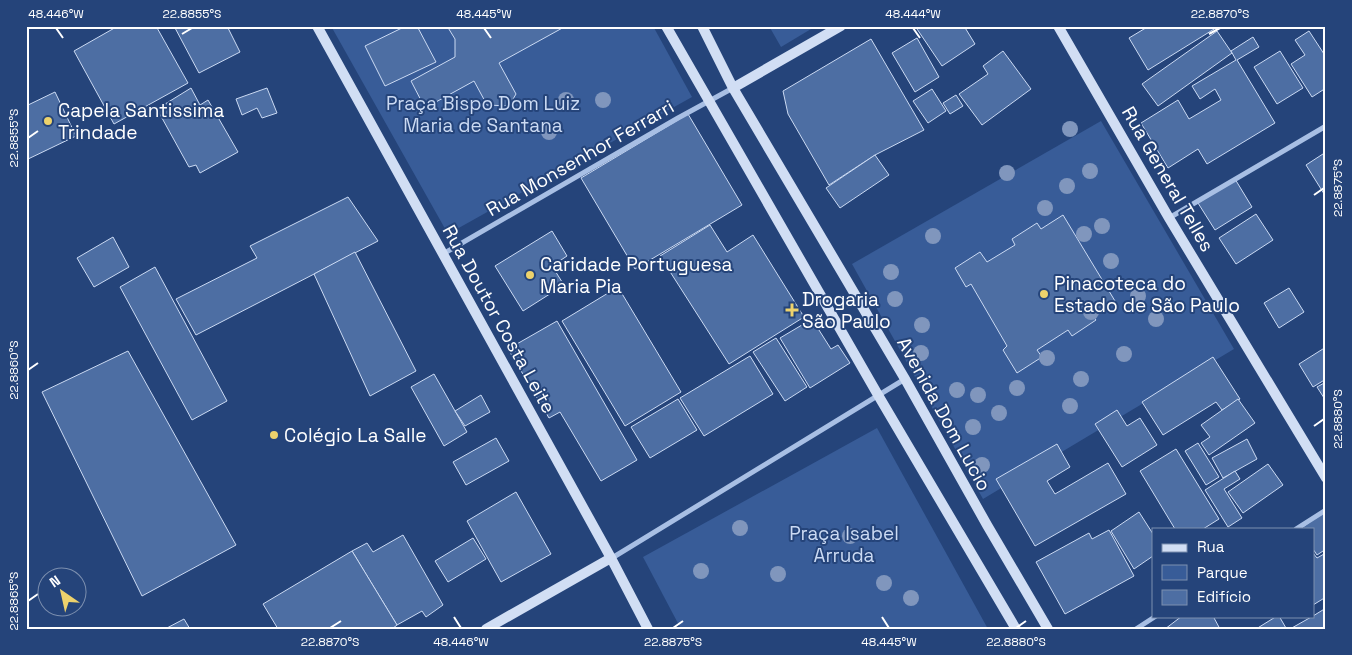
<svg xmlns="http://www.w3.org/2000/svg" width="1352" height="655" font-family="'Space Grotesk',sans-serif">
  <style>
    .green { fill: #385c98 }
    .building { fill: #4d6ea3; stroke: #cbdaf3 }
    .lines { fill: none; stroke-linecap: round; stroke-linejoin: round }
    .street { stroke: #a8bfe4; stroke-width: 5 }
    .secondary { stroke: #d1def4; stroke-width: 10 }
    .tree { fill: #8096bd }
    .ticks { fill: none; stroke: #fff; stroke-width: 2 }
    .poi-dot { fill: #edd26c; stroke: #25447a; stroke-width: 2 }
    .labels { text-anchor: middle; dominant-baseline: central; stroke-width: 4; stroke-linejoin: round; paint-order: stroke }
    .park-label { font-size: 19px; fill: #cbdaf3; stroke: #25447a }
    .poi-label { font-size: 19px; fill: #fff; stroke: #25447a; text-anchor: start }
    .street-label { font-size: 19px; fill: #fff; stroke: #25447a }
    .neatline { fill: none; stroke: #fff; stroke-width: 2 }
    .ticks-label { font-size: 12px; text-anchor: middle; fill: #fff }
  </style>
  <rect width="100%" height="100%" fill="#25447a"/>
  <g class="green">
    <polygon points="331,26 653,26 692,97 448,234"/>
    <polygon points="769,26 816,26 781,47"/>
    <polygon points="1101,121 1234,349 983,499 852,264"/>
    <polygon points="877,428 988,629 681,629 643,557"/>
  </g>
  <g class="building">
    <polygon points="118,26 156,26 188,83 114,124 74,51"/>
    <polygon points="174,26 227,26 240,52 199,73"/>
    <polygon points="406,26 417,26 436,62 385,86 365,46"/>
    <polygon points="447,26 483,26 485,29 490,26 566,26 499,63 516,94 509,106 487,105 474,81 425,108 411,81 455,57 455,39"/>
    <polygon points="915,26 964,26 975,44 942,66"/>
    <polygon points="1149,26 1219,26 1148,70 1129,38"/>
    <polygon points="1217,31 1232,53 1158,106 1142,84"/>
    <polygon points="1309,31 1326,57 1326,88 1312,97 1291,64 1305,55 1295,40"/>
    <polygon points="1253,37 1259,47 1237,60 1275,123 1207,164 1198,149 1168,168 1141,123 1178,100 1189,119 1221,100 1215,89 1200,99 1192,86 1236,60 1231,51"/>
    <polygon points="917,38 939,77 915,92 892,53"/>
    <polygon points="871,39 924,130 875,155 829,185 788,114 783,91"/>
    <polygon points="1003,51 1031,89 982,125 959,94 988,74 983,66"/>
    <polygon points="1280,51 1303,88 1277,104 1254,67"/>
    <polygon points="191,88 200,105 208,100 238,152 200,173 196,165 189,167 157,109"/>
    <polygon points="267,88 277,113 262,118 257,108 242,115 236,99"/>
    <polygon points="932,89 946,111 928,123 913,101"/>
    <polygon points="55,92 76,136 26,160 26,106"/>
    <polygon points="956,95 963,106 950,114 943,103"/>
    <polygon points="688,114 742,205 635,269 581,178"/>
    <polygon points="1326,152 1326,197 1306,165"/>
    <polygon points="875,155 889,175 840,208 826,188"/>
    <polygon points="1235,179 1252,207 1215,230 1198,203"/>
    <polygon points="348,197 378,241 196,335 176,299 257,258 250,246"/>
    <polygon points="1256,214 1273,240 1236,264 1219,238"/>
    <polygon points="1063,215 1115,301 1092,315 1096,320 1072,336 1068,330 1037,350 1042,357 1017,373 1003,350 1007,346 971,284 966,287 955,268 980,252 987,262 1015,245 1012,239 1037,223 1041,229"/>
    <polygon points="710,225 727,252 753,235 804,317 729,364 660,256"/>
    <polygon points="552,231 567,256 552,266 564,285 523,311 495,266"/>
    <polygon points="113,237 129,267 94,287 77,258"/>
    <polygon points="355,252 416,371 370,396 314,274"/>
    <polygon points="155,267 227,401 192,420 120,287"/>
    <polygon points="618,287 681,392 625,426 562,321"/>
    <polygon points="1289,288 1304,312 1279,328 1264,303"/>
    <polygon points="812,319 831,349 838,345 850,363 810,388 780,338"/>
    <polygon points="557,321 637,460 601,481 560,412 549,418 508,349"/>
    <polygon points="776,338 807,387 785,401 753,352"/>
    <polygon points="1326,347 1326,379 1313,387 1299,364"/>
    <polygon points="128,351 236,545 142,596 42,392"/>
    <polygon points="750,356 773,394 704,436 680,398"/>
    <polygon points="1213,357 1240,399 1222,410 1216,402 1163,435 1142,402"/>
    <polygon points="434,374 467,432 444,446 411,387"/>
    <polygon points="1326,382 1326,401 1317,387"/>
    <polygon points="481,395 490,412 465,426 455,411"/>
    <polygon points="678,399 697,430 650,458 631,427"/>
    <polygon points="1238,399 1255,423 1209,455 1201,443 1210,437 1201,425"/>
    <polygon points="1117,410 1127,426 1140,418 1157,445 1122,467 1095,424"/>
    <polygon points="496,438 509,461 466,485 453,462"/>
    <polygon points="1247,439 1257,459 1223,478 1212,458"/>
    <polygon points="1198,443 1219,477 1206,485 1185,451"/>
    <polygon points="1057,444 1070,467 1047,481 1055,494 1108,463 1126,494 1035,546 996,479"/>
    <polygon points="1176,449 1219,519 1203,529 1175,529 1140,471"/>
    <polygon points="1268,464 1283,485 1243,513 1228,492"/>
    <polygon points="1235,471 1240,479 1224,489 1242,518 1228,527 1205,490"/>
    <polygon points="516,492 551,554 501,582 467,521"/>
    <polygon points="1325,511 1326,549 1317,555 1313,549 1313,529 1300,529"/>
    <polygon points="1139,512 1153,534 1153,556 1134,569 1111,531"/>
    <polygon points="1109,530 1134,576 1065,614 1036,562 1089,533 1092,539"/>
    <polygon points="403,535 443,605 426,617 422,611 397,625 352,551 367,543 373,552"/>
    <polygon points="473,538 486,559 448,582 435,561"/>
    <polygon points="352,551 397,625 392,629 278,629 263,604"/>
    <polygon points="1313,553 1317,558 1324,554 1326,557 1326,597 1313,605"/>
    <polygon points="1326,608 1326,629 1290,629 1313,616"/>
    <polygon points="1182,616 1213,616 1220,629 1165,629"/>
    <polygon points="1277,616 1279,616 1286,628 1256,629"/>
    <polygon points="184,619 190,629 165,629"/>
  </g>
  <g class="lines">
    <g class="street">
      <polyline points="1169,218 1326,126"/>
      <polyline points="443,254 678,118 733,88"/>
      <polyline points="1296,529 1326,510"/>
      <polyline points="612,558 905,379"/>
      <polyline points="1136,629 1156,616"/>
    </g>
    <g class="secondary">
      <polyline points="317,26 611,558 648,629"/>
      <polyline points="666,26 878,395 1016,629"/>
      <polyline points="702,26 733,88 905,379 987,525 1048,629"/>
      <polyline points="1058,26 1169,218 1326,478"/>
      <polyline points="733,88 841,26"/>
      <polyline points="486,629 611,558"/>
    </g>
  </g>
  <g class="tree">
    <circle cx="566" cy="100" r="8"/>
    <circle cx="603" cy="100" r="8"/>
    <circle cx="1070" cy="129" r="8"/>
    <circle cx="549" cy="132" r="8"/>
    <circle cx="1090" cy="171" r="8"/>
    <circle cx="1007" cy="173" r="8"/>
    <circle cx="1067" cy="186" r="8"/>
    <circle cx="1045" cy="208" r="8"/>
    <circle cx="1102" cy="226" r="8"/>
    <circle cx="1084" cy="234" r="8"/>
    <circle cx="933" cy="236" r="8"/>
    <circle cx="1111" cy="261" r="8"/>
    <circle cx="891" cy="272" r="8"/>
    <circle cx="1138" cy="296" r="8"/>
    <circle cx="895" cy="299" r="8"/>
    <circle cx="1091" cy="312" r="8"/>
    <circle cx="1156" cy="319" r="8"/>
    <circle cx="922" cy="325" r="8"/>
    <circle cx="921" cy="353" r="8"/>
    <circle cx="1124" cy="354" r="8"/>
    <circle cx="1047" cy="358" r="8"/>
    <circle cx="1081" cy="379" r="8"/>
    <circle cx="1017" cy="388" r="8"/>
    <circle cx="957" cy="390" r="8"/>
    <circle cx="978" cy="395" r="8"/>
    <circle cx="1070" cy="406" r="8"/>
    <circle cx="999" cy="413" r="8"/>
    <circle cx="973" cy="427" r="8"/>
    <circle cx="982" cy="465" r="8"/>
    <circle cx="740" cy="528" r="8"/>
    <circle cx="850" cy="536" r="8"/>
    <circle cx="701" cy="571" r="8"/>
    <circle cx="778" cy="574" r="8"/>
    <circle cx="884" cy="583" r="8"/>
    <circle cx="911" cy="598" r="8"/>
  </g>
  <path class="ticks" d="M 56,28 L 63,38M 484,28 L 491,38M 913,28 L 920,38M 182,34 L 192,28M 1209,34 L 1220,28M 28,138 L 38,131M 1314,195 L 1324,188M 28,370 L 38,363M 1314,426 L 1324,419M 28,601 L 38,594M 454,617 L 461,628M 882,617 L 889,628M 330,628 L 341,621M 673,628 L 683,621M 1016,628 L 1026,621"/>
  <g class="poi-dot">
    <circle cx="48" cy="121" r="5"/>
    <circle cx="530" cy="275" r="5"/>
    <circle cx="1044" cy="294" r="5"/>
    <path d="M789.5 302.5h5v5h5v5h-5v5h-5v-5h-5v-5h5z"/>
    <circle cx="274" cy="435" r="5"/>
  </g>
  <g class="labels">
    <g class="park-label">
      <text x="483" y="103">Praça Bispo Dom Luiz<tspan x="483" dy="22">Maria de Santana</tspan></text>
      <text x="844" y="533">Praça Isabel<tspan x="844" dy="22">Arruda</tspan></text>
    </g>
    <g class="poi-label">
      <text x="58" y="110">Capela Santissima<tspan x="58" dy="22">Trindade</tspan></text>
      <text x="540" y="264">Caridade Portuguesa<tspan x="540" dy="22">Maria Pia</tspan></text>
      <text x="1054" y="283">Pinacoteca do<tspan x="1054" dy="22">Estado de São Paulo</tspan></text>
      <text x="802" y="299">Drogaria<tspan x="802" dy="22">São Paulo</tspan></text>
      <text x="284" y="435">Colégio La Salle</text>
    </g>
    <g class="street-label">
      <text transform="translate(580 158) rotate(-30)">Rua Monsenhor Ferrarri</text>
      <text transform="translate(1168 179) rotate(60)">Rua General Telles</text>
      <text transform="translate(499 319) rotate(61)">Rua Doutor Costa Leite</text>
      <text transform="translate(944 414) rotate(61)">Avenida Dom Lucio</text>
    </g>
  </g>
  <rect width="1352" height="655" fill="none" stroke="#25447a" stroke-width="55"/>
  <rect x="1152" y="528" width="162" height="90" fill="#25447a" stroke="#7c8faf"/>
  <rect x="1162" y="544" width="25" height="8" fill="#d1def4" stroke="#7c8faf"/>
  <text x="1197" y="552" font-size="15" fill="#ffffff">Rua</text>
  <rect x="1162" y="565" width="25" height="15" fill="#385c98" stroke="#7c8faf"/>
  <text x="1197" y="578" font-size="15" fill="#ffffff">Parque</text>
  <rect x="1162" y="590" width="25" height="15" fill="#4d6ea3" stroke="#7c8faf"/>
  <text x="1197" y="602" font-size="15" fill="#ffffff">Edifício</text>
  <g transform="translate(62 592) rotate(326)"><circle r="24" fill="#25447a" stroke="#7c8faf"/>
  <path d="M0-4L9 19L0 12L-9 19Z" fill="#edd26c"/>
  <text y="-8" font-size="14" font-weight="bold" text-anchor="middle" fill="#ffffff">N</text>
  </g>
  <rect x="28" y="28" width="1296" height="600" class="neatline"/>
  <g class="ticks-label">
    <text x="56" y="18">48.446°W</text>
    <text x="192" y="18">22.8855°S</text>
    <text x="484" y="18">48.445°W</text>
    <text x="913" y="18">48.444°W</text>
    <text x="1220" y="18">22.8870°S</text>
    <text transform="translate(14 138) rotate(-90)" y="4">22.8855°S</text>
    <text transform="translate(1338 188) rotate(-90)" y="4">22.8875°S</text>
    <text transform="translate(14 370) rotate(-90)" y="4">22.8860°S</text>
    <text transform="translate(1338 419) rotate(-90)" y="4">22.8880°S</text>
    <text transform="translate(14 601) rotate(-90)" y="4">22.8865°S</text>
    <text x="330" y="646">22.8870°S</text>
    <text x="461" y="646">48.446°W</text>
    <text x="673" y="646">22.8875°S</text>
    <text x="889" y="646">48.445°W</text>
    <text x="1016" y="646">22.8880°S</text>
  </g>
</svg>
